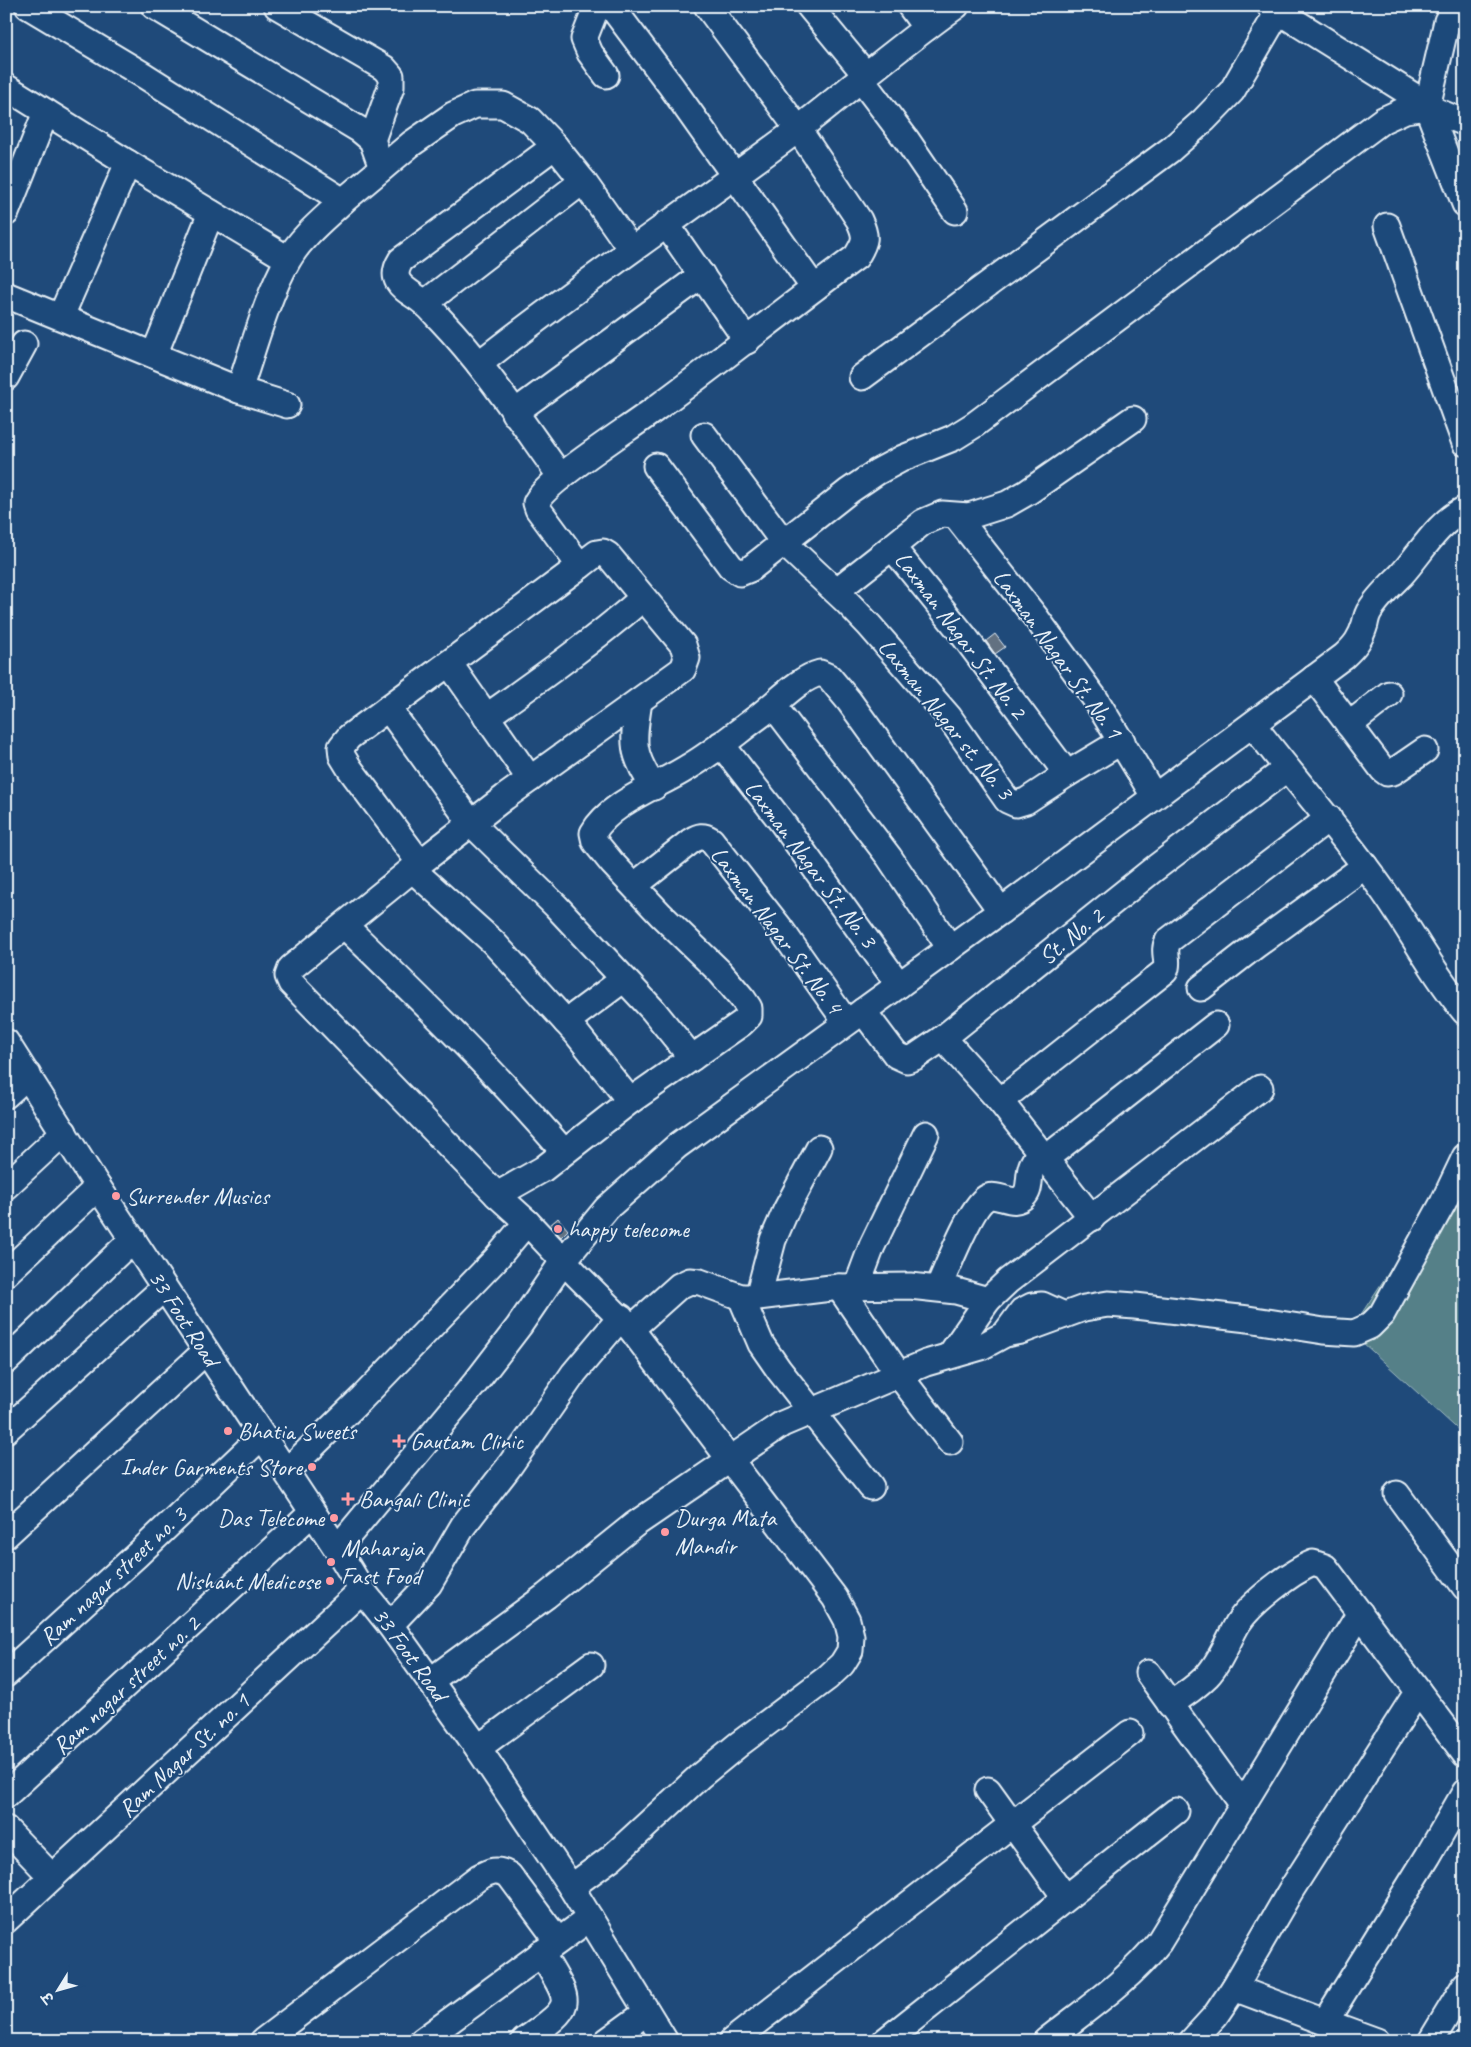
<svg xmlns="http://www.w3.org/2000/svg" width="1471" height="2047" font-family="Caveat,'Playpen Sans Deva',sans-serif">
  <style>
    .green { fill: #548088; stroke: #9eb8c0 }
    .building { fill: #627181; stroke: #e8f1f8 }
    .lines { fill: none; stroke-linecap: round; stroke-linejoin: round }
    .minor-casing { stroke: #e8f1f8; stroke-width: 29 }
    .minor { stroke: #1f4a7a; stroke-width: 25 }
    .poi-dot { fill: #ff9aa2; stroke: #1f4a7a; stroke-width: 2 }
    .labels { text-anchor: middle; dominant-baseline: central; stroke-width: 4; stroke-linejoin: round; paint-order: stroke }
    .street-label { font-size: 24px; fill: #e8f1f8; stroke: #1f4a7a }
    .poi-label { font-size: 24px; fill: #e8f1f8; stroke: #1f4a7a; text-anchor: start }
  </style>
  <rect width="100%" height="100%" fill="#1f4a7a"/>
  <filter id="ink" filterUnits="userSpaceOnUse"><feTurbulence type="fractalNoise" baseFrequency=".02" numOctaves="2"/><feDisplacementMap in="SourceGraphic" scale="10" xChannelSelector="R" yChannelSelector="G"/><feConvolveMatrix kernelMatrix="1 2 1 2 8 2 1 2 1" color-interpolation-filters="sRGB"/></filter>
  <g filter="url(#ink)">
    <polygon class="green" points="1463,1160 1465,1161 1465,1436 1350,1331"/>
    <g class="building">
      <polygon points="995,634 1005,647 995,654 986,641"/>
      <polygon points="558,1218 568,1230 561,1237 550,1225"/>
    </g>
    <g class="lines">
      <defs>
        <g id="minor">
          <polyline points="28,6 145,76 343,201 411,144 453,115 475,105 503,105 530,120 555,146 583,181 631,249"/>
          <polyline points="154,6 360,130 372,140 382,168"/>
          <polyline points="277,6 384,68 391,76 391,87 372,140"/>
          <polyline points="597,6 584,39 590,53 606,75"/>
          <polyline points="611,6 671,86 814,288"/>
          <polyline points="809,6 865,74"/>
          <polyline points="910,6 926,28"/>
          <polyline points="1270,6 1417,98 1427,107 1465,123"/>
          <polyline points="1457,6 1447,21 1427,107 1465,204"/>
          <polyline points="860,78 906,139 955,211"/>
          <polyline points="6,87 128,163 288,259"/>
          <path d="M 555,146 L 401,260 C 386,284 409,290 424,303 C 430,307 435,314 440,319 C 486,367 522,423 561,477"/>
          <polyline points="6,213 46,112"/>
          <polyline points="666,224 747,341"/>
          <polyline points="1387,226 1465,443"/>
          <polyline points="6,295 239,390 287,405"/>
          <polyline points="425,303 583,181"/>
          <polyline points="61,316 128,163"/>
          <polyline points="154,355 211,213"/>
          <path d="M 479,364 C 582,282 692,209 797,130 C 850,89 901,45 956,6"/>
          <polyline points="6,377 24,344"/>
          <polyline points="862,377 1170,150 1204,120 1232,91 1278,12"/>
          <path d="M 239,390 C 253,350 267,296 288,260 C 301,237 324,219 343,201"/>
          <polyline points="514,413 702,275"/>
          <polyline points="704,435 784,543 846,601 869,625 949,717 1007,800 1016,804 1026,801 1067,774"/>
          <polyline points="656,466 731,567 740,573 750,569 849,491 877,472 903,458 953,438 974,425 1383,120 1405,110 1427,107"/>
          <polyline points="956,516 1037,619 1096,700 1154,796"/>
          <polyline points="836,591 892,547"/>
          <polyline points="1314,678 1383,770 1387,773 1393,772 1425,750"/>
          <path d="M 639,701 C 633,741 630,753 654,787"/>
          <polyline points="773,705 889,857 950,948"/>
          <polyline points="388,708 471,823 556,906 653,1010 692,1058"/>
          <path d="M 486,717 C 540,679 593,641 643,598"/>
          <path d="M 1253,725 C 1296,781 1343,834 1384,892 C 1412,932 1434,975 1465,1012"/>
          <polyline points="1349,725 1389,694"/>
          <polyline points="1122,741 1067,774 964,636 892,547 923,522 942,514 969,516 1007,504 1028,492 1133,419"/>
          <polyline points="721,744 781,821 899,985"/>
          <polyline points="530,779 449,663 580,566"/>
          <polyline points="420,863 350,769 342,756 341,747 349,737 449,663"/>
          <polyline points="413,870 493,942 577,1034 630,1101"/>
          <path d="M 635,885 L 691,841 C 699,836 703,835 711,840 L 780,928 L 846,1022"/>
          <path d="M 345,926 C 420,999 496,1072 564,1152"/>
          <polyline points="1201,988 1255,946 1365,866"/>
          <polyline points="863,1011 896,1055 907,1060 915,1057 943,1038 1154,869 1286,769"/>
          <polyline points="566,1022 624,979"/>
          <polyline points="943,1038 1000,1101 1092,1218"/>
          <polyline points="6,1042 98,1187 337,1549 362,1590 390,1625 478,1748 571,1887 665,2041"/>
          <polyline points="6,1095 28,1075"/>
          <path d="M 1000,1101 L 1165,971 C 1170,961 1162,952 1168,941 L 1329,818"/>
          <polyline points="1045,1159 1216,1025"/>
          <polyline points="6,1186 64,1132"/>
          <path d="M 497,1195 L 291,983 L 288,976 L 291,968 L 420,863 L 505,797 L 683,669 L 687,658 L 683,645 L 608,555 L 603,552 L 597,553 L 580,566 L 538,509 L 536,503 C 545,481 632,427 655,409 C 723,359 788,307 856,257 C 866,241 867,237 859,220 L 798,129 L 707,6"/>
          <path d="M 527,1222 L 497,1195 L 543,1169 L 630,1101 L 742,1023 L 749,1016 L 749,1008 L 743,999 L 720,972 L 661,915 L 612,863 L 595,842 L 593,833 C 610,802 661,785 690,766 C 714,752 736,733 758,717 C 777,703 799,678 820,673 L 829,677 L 849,701 L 1001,911"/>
          <polyline points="6,1273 98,1187"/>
          <polyline points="857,1286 872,1246 926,1134"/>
          <polyline points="839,1287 899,1375 950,1442"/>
          <path d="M 938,1288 C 947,1270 971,1204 988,1197 C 1000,1193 1014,1208 1025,1195 C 1031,1188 1028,1174 1032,1165 C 1034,1161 1037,1156 1040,1152"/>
          <polyline points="741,1297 761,1344 779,1370 871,1487"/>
          <polyline points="758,1297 773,1240 786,1210 819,1148"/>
          <polyline points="631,1329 679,1286 690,1281 700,1282 741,1297 758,1297 839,1287 910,1286 956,1291 988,1300"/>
          <polyline points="1005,1334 1021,1331 1084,1308 1108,1304 1135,1306 1248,1319 1324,1331 1354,1333 1370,1326 1382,1314 1443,1203 1465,1157"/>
          <polyline points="950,1355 988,1300 1008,1281 1260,1088"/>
          <polyline points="6,1361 133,1239"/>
          <polyline points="6,1430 164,1288"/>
          <polyline points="286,1472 362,1398 496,1259 527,1222 578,1276 631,1329 835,1598 847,1620 851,1636 850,1651 842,1664 827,1678 739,1744 700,1776 611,1858 571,1887"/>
          <polyline points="1397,1494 1465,1587"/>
          <polyline points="6,1535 206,1351"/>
          <path d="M 337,1549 L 476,1382 L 519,1326 L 564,1260 L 607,1208 L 677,1146 L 1001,911 L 1344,656 C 1355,646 1361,638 1365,624 C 1366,619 1367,614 1370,610 C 1378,597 1390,586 1401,575 C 1422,552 1436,524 1465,509"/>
          <polyline points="390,1625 429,1584 463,1526 508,1468 574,1373 621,1317"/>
          <polyline points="1148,1673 1243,1805"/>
          <polyline points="6,1674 137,1555 262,1436"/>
          <polyline points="430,1681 546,1596 634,1525 782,1424 926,1363 981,1347 1005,1334 1022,1311 1032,1306 1042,1305 1064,1315"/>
          <polyline points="1418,1691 1465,1754"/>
          <path d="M 1170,1704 C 1183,1696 1196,1687 1207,1676 C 1221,1661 1228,1640 1238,1623 C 1251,1603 1291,1572 1313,1563 L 1325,1567 L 1418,1691 L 1291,1890 L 1234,1988 L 1215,2016 L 1192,2041"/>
          <polyline points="478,1748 591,1665"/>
          <polyline points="988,1790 1065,1897"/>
          <polyline points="6,1795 312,1513"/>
          <polyline points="6,1829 52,1877"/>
          <polyline points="6,1920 362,1590"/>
          <polyline points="1234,1988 1325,2022 1428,1856 1465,1792"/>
          <polyline points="1325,2022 1377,2041"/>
          <path d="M 263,2041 L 479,1877 C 490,1871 497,1868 509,1875 L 558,1941"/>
          <polyline points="422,2041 590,1918"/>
          <path d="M 524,2041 C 576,2003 573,2007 541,1953"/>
          <polyline points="607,2041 647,2012"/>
          <polyline points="732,2041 1130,1733"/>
          <polyline points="885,2041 1176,1811"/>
          <path d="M 1046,2041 C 1085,2010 1128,1982 1159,1942 L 1360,1613"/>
          <polyline points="1431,2041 1465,1985"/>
        </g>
      </defs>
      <use href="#minor" class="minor-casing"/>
      <use href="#minor" class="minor"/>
    </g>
  </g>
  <g class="poi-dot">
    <circle cx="116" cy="1196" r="5"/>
    <circle cx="558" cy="1229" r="5"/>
    <circle cx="228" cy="1431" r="5"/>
    <path d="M396.5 1433.5h5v5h5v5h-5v5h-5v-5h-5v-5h5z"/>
    <circle cx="312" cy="1467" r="5"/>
    <path d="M345.5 1491.5h5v5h5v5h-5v5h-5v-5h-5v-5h5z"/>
    <circle cx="334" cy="1518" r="5"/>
    <circle cx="665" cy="1532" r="5"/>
    <circle cx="331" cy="1562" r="5"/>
    <circle cx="330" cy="1581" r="5"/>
  </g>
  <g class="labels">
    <g class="street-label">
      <text transform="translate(961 635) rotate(53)">Laxman Nagar St. No. 2</text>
      <text transform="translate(1058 654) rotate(54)">Laxman Nagar St. No. 1</text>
      <text transform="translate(946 719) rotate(51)">Laxman Nagar st. No. 3</text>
      <text transform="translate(811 864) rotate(53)">Laxman Nagar St. No. 3</text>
      <text transform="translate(777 930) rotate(53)">Laxman Nagar St. No. 4</text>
      <text transform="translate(1071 936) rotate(-39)">St. No. 2</text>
      <text transform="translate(184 1318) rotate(57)">33 Foot Road</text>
      <text transform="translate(113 1576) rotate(-43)">Ram nagar street no. 3</text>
      <text transform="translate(410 1654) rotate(54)">33 Foot Road</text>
      <text transform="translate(126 1685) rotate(-43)">Ram nagar street no. 2</text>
      <text transform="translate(184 1755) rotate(-43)">Ram Nagar St. no. 1</text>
    </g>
    <g class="poi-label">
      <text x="126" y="1196">Surrender Musics</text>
      <text x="568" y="1229">happy telecome</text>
      <text x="238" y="1431">Bhatia Sweets</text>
      <text x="410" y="1441">Gautam Clinic</text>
      <text x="302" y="1467" text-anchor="end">Inder Garments Store</text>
      <text x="359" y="1499">Bangali Clinic</text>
      <text x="324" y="1518" text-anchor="end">Das Telecome</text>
      <text x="675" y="1518">Durga Mata<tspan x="675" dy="28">Mandir</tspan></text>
      <text x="341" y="1548">Maharaja<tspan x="341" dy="28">Fast Food</tspan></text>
      <text x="320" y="1581" text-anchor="end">Nishant Medicose</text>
    </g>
  </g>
  <rect width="1471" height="2047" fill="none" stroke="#1f4a7a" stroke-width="25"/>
  <rect x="12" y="12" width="1446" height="2022" fill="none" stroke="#e8f1f8" stroke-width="2" filter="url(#ink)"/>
  <g transform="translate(58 1990) rotate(233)" stroke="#1f4a7a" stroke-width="4" paint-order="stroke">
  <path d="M0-4L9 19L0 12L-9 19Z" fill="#e8f1f8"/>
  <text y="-8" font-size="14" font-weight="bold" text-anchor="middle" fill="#e8f1f8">उ</text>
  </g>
</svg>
